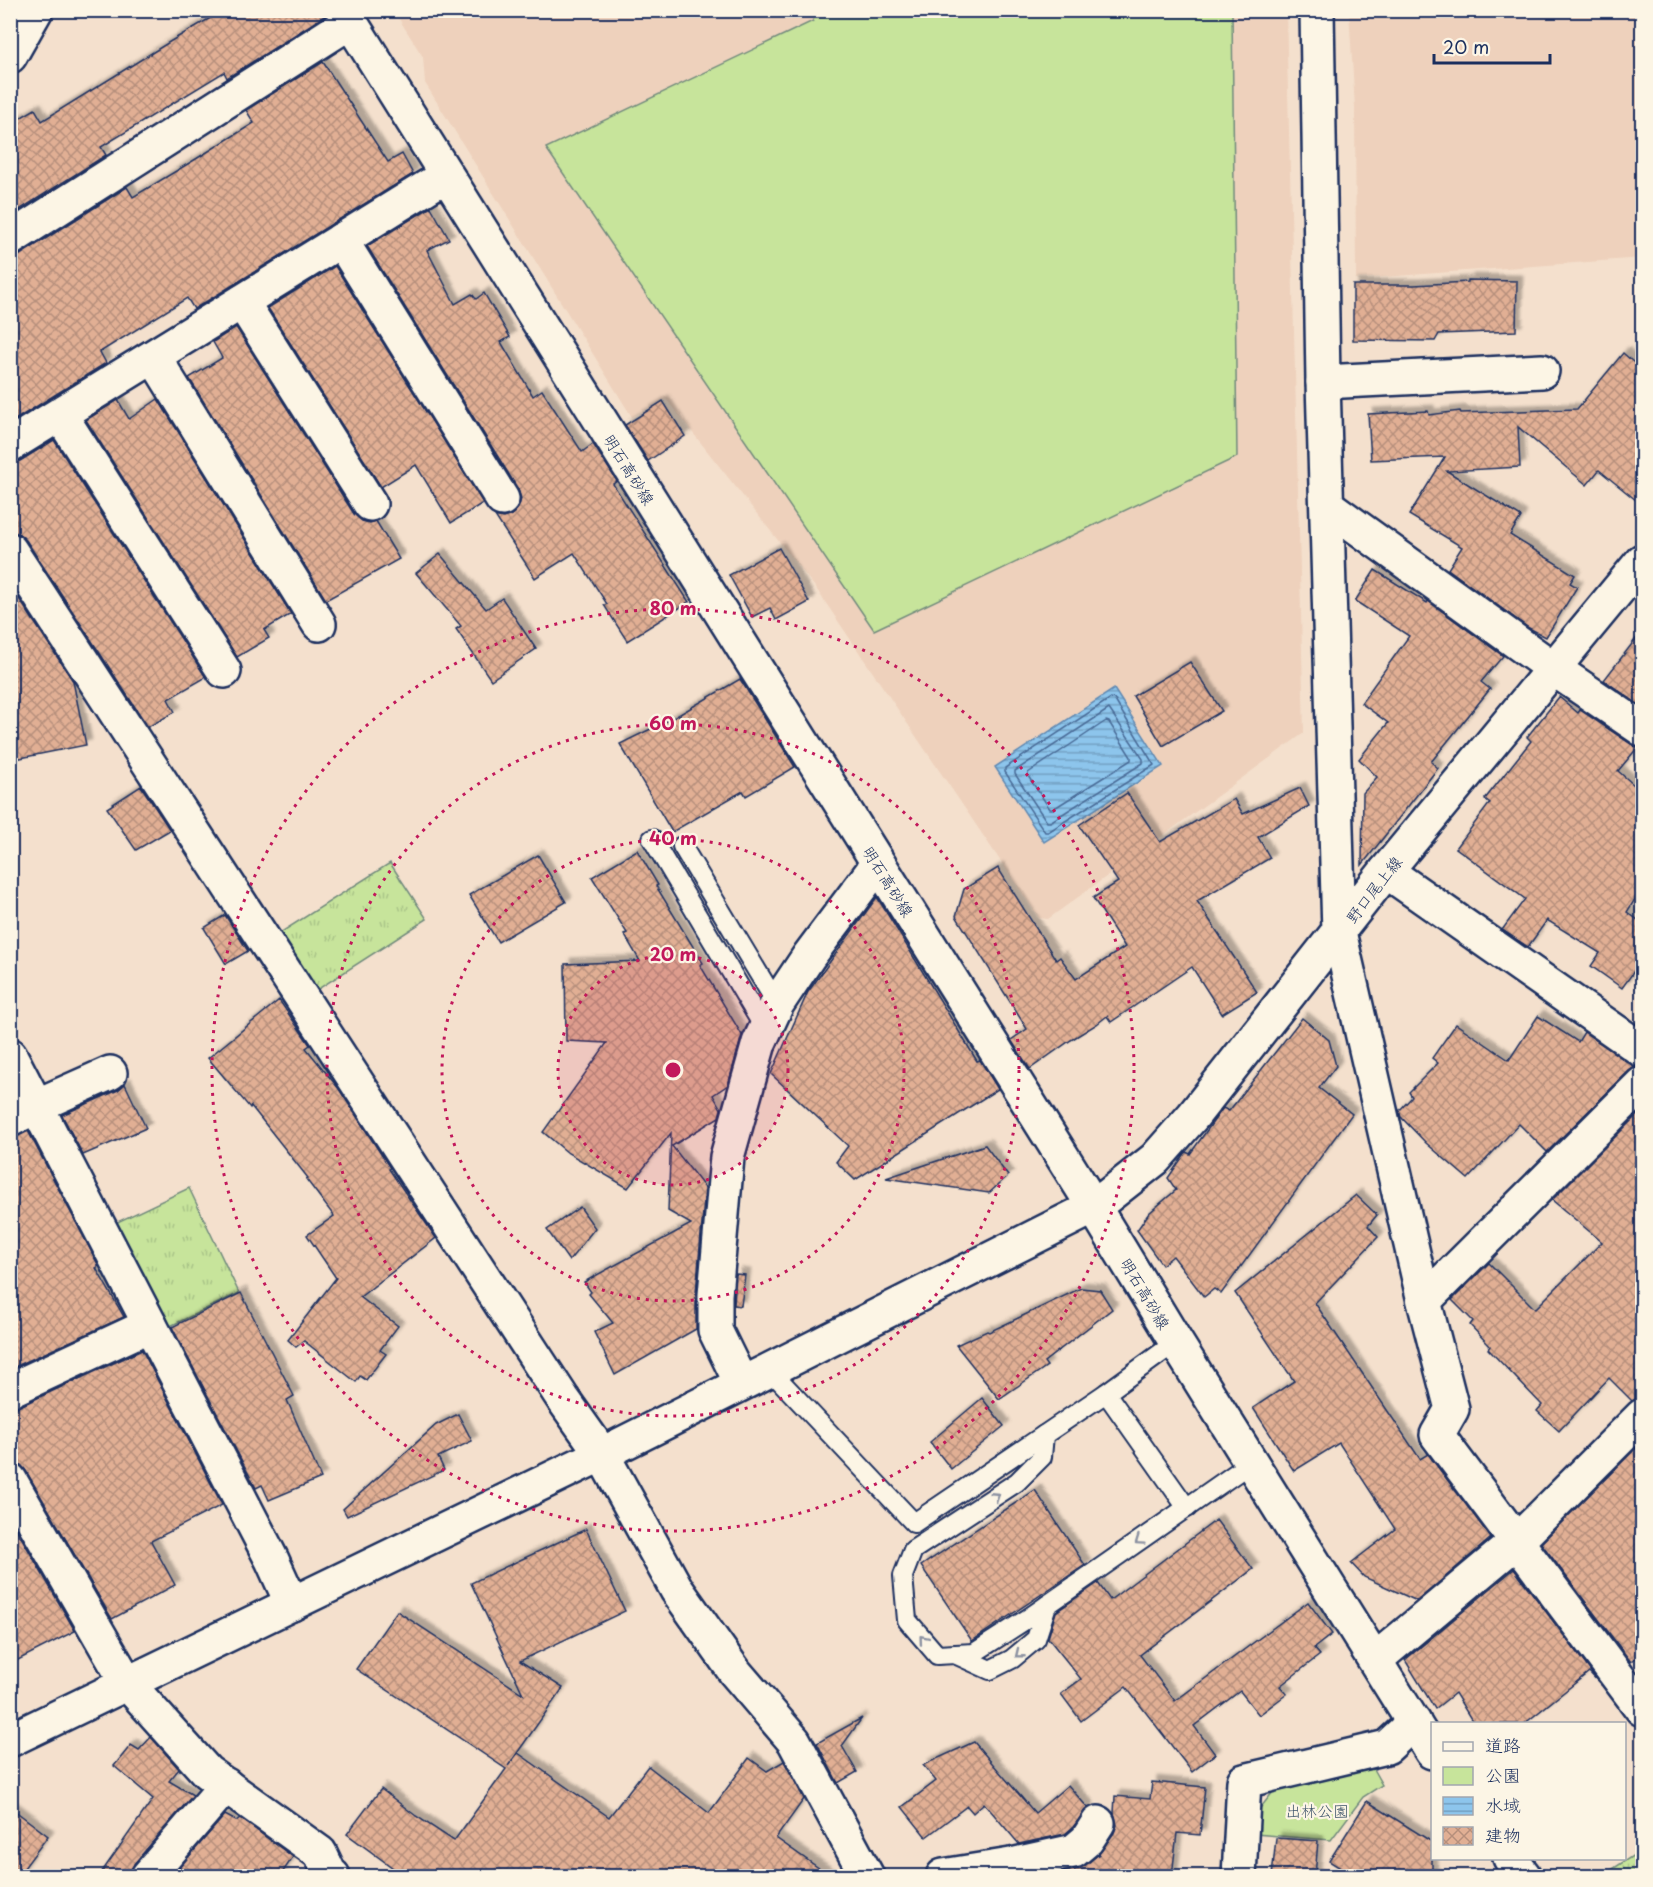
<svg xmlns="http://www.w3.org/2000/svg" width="1653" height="1887" font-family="'Playpen Sans','Klee One',sans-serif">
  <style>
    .built { fill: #eed1bc }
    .grass { fill: url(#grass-tufts); stroke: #718a7c; stroke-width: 1.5 }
    .green { fill: #c7e49b; stroke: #718a7c; stroke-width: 1.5 }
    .water { fill: url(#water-rules); stroke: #5f89b3; stroke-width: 1.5 }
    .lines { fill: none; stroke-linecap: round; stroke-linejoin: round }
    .shore { stroke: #496b97; stroke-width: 1.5 }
    .building { fill: url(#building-cross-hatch); stroke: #1b2f5e; stroke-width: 1.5; filter: url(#shadow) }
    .service-casing { stroke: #1b2f5e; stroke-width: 22 }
    .minor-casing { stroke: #1b2f5e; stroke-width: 38 }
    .tertiary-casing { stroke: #1b2f5e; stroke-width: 38 }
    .secondary-casing { stroke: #1b2f5e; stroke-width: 38 }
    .service { stroke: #fcf5e5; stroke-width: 18 }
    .minor { stroke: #fcf5e5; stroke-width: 33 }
    .tertiary { stroke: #fcf5e5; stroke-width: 33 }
    .secondary { stroke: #fcf5e5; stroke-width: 33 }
    .oneway { stroke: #8c92a2 }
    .ring { fill: none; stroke: #c2185b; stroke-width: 3; stroke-dasharray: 3 6 }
    .labels { text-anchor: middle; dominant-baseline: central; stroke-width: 4.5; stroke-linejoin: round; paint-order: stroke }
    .street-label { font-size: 16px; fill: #1b2f5e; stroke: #fcf5e5 }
    .park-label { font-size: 16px; fill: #3d536a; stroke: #fcf5e5 }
    .centre { fill: #c2185b; stroke: #fcf5e5; stroke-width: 3 }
    .ring-label { font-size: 18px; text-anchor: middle; font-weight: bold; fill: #c2185b; stroke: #fcf5e5; stroke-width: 4.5; stroke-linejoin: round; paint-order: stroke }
  </style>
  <defs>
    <pattern id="grass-tufts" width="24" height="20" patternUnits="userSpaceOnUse" patternTransform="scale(1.5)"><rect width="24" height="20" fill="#c7e49b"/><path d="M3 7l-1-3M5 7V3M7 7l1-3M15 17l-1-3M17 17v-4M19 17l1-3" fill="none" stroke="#aac488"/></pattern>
    <pattern id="water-rules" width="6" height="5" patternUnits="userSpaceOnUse" patternTransform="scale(1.5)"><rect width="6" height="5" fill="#8dc5ec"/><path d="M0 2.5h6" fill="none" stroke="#72a0c2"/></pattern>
    <pattern id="building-cross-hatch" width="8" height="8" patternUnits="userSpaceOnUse" patternTransform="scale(1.5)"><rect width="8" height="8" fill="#e1af94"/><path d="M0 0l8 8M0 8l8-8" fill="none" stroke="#b68f7c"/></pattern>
    <filter id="shadow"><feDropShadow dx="5.5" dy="-5.5" stdDeviation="1.5" flood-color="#0004"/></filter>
  </defs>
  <rect width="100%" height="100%" fill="#f4e0cd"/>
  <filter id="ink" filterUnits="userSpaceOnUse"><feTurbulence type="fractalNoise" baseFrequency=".0167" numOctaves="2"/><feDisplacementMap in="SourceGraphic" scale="12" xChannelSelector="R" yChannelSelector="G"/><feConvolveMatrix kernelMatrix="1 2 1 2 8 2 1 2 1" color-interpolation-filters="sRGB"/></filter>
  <g filter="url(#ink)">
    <g class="built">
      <polygon points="394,11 1286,11 1304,733 1048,919 1039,918 815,587 666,399 632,417 425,83 423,57"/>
      <polygon points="1349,11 1642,11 1642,258 1356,279 1355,108"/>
    </g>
    <g class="grass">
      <polygon points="390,863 427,919 309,995 272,938"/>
      <polygon points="189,1188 239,1293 164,1329 111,1225"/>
      <polygon points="1640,1851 1642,1853 1642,1876 1602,1876"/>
    </g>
    <g class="green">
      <polygon points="815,10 1232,11 1237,457 874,630 546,148 813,21"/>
      <polygon points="1373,1769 1382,1785 1363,1797 1331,1840 1255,1834 1257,1812 1277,1787"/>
    </g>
    <polygon class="water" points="1114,689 1163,766 1044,842 995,767"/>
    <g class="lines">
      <g class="shore">
        <polygon points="1111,698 1114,699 1154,765 1048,832 1045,832 1005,772 1005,768"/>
        <polygon points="1109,709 1143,759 1143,763 1050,822 1047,822 1015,774 1015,771"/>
        <polygon points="1106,721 1109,722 1131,757 1131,760 1053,809 1050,809 1028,776 1028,773"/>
      </g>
    </g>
    <g class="building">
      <polygon points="224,10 324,10 326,15 227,78 224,72 101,147 106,155 10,216 10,124 35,109 42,121 171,41"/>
      <polygon points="323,62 388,162 402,154 413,174 194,309 187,298 100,352 106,363 10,423 10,258 20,255 127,187 133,197 196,159 254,123 246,110"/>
      <polygon points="431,207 449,239 427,250 455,304 472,294 476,299 484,293 510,337 501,342 533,396 542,390 582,452 593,444 617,481 613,484 689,602 627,641 604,605 607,604 574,553 535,578 495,516 503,518 511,515 518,508 521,499 518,489 367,246"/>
      <polygon points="335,266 483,503 451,523 416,465 381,487 268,308"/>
      <polygon points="1468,280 1517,281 1516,331 1439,334 1435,341 1353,340 1353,285 1414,285 1468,282"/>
      <polygon points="236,327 354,514 362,521 370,523 376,521 399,559 326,600 189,378 222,358 213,342"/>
      <polygon points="1623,353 1642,370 1642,505 1599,470 1587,485 1518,427 1520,467 1447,471 1521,517 1510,535 1575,575 1570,583 1577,587 1546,637 1527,627 1448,569 1462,547 1409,515 1445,457 1371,460 1368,414 1428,411 1429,415 1460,411 1461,413 1577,409"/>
      <polygon points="158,399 291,614 264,630 269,638 237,657 86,420 118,400 129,419"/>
      <polygon points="663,401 685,436 648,461 625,425"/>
      <polygon points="54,440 205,676 203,679 168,699 175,712 148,727 26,540 19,534 10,532 10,464 20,461"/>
      <polygon points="779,548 809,602 776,620 770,608 752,617 729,575"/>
      <polygon points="440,554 486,609 502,598 536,649 491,680 456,629 461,626 416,573"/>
      <polygon points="1375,570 1427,603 1428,601 1503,656 1481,682 1490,689 1431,762 1438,768 1362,865 1363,793 1377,777 1359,759 1388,723 1361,703 1409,636 1355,601"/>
      <polygon points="10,585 73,681 86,745 10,760"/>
      <polygon points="1642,631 1642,707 1604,680"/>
      <polygon points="1190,662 1222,711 1163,746 1133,696"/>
      <polygon points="740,679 795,767 746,796 743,791 672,832 620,744 675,717"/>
      <polygon points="1559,697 1578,713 1580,710 1631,744 1638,747 1618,771 1642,792 1642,888 1627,912 1642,923 1642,960 1622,988 1591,966 1600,953 1547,920 1528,947 1502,930 1525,899 1456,848 1490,803 1485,799 1531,741 1527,737"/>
      <polygon points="141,786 170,830 136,850 107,808"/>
      <polygon points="1300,788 1309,806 1258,837 1270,858 1197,901 1257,992 1222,1014 1192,967 1111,1022 1107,1016 1097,1024 1071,1040 1030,1069 1011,1040 1027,1029 956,916 964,889 998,868 1056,960 1060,957 1076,979 1125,947 1093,898 1118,882 1079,825 1127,793 1160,842 1234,799 1243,814"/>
      <polygon points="637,850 658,885 656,886 703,963 700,965 742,1035 728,1085 713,1095 721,1109 719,1117 672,1146 705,1188 696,1293 696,1329 615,1375 594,1332 613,1323 589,1294 591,1292 584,1282 691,1224 668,1211 671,1133 628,1188 568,1153 543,1132 607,1043 566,1041 565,964 640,961 624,934 627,933 592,877"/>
      <polygon points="538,855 566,902 498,942 469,895"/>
      <polygon points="877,897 977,1061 980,1060 998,1089 855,1180 836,1162 848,1146 771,1074 808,992"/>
      <polygon points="225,915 248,951 226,964 204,928"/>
      <polygon points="279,1000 310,1045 306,1048 339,1089 390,1168 389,1169 436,1238 360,1297 398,1326 380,1350 386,1354 366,1380 360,1376 356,1382 304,1341 296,1347 288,1340 336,1278 307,1235 334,1216 306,1179 308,1178 251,1106 250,1108 208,1058"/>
      <polygon points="1538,1016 1578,1042 1584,1032 1635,1067 1629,1071 1547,1152 1519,1124 1468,1179 1426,1143 1401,1117 1399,1111 1412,1097 1409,1092 1438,1063 1432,1058 1456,1024 1509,1060"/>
      <polygon points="1302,1018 1329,1040 1336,1066 1319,1088 1352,1114 1221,1294 1214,1289 1204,1297 1173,1256 1162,1265 1137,1230 1149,1213 1176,1190 1168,1178 1186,1152 1190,1154 1223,1108 1229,1111"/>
      <polygon points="125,1084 146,1128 83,1155 62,1115 118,1090"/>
      <polygon points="1642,1110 1642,1398 1632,1401 1609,1378 1559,1431 1537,1411 1542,1405 1488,1349 1490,1346 1470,1325 1473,1321 1452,1300 1489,1263 1535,1309 1602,1242 1552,1200"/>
      <polygon points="28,1131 99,1266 96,1268 124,1317 10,1369 10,1139"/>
      <polygon points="985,1145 1008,1176 989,1193 886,1178"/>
      <polygon points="1356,1195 1377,1215 1368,1226 1378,1237 1315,1303 1420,1459 1428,1454 1491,1538 1417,1601 1364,1577 1351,1563 1395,1529 1339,1443 1294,1471 1253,1408 1294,1381 1235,1293"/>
      <polygon points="580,1207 595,1228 569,1261 547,1230"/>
      <polygon points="736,1274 745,1275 741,1306 734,1305"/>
      <polygon points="1081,1288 1100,1290 1112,1309 1044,1362 1047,1366 999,1399 956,1345 987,1331 989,1332"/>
      <polygon points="241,1293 294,1396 287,1400 321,1478 269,1500 262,1485 256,1488 172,1327"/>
      <polygon points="142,1350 222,1505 151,1541 175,1585 112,1619 26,1471 20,1464 10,1461 10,1408 18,1407"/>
      <polygon points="982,1398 1004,1426 951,1469 930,1442"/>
      <polygon points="458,1414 472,1441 438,1457 444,1470 347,1516 343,1509 436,1425"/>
      <polygon points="1642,1442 1642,1653 1631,1662 1541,1543"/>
      <polygon points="1035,1490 1085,1565 972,1641 921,1566"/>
      <polygon points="10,1518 75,1631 10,1664"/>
      <polygon points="1216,1520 1253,1569 1140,1655 1175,1701 1308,1602 1332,1634 1314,1648 1320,1655 1280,1686 1287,1694 1259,1715 1240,1691 1194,1726 1215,1754 1192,1772 1126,1687 1081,1721 1061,1694 1081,1679 1048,1638 1056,1612 1098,1583 1110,1600"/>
      <polygon points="586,1529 625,1611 520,1661 563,1688 508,1766 518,1753 609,1817 648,1766 709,1813 749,1758 767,1771 784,1761 804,1799 776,1838 830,1876 404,1876 347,1834 381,1789 416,1816 454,1841 506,1769 356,1669 397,1611 523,1694 471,1583"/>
      <polygon points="1514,1569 1601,1685 1589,1672 1524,1724 1474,1724 1455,1693 1435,1709 1405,1660"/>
      <polygon points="862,1718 842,1746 857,1772 838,1783 817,1743"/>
      <polygon points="151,1737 179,1769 169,1781 193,1795 134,1864 130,1876 99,1876 153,1799 114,1766 131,1745 139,1750"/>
      <polygon points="974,1742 1035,1813 1068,1785 1088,1808 1073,1827 1065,1834 1019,1844 984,1803 973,1813 967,1806 926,1837 902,1807 936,1781 923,1765"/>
      <polygon points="1152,1782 1205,1787 1200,1835 1177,1833 1172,1876 1047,1876 1079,1869 1099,1854 1114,1833 1117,1825 1114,1813 1115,1796 1150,1799"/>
      <polygon points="1367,1801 1432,1842 1432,1876 1353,1876 1329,1861"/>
      <polygon points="10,1807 48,1836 18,1876 10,1876"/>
      <polygon points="225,1815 236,1821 240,1818 293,1857 280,1876 172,1876"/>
      <polygon points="1276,1838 1318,1841 1315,1876 1272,1876"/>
    </g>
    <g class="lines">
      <defs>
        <g id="service">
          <polyline points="652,839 766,1031"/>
          <polyline points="682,846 777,1004"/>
          <polyline points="769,1369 914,1523 1106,1393 1176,1342"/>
          <polyline points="1106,1393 1187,1508"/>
          <polyline points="1044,1435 1042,1457 1017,1482 913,1550 903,1576 907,1620 937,1655 974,1653 1030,1617 1252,1462"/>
          <polyline points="957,1655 990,1670 1012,1659 1036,1639 1047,1605"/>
        </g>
        <g id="minor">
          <polyline points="1317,10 1323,382 1339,932 1424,1301 1452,1409 1437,1435 1642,1709"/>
          <polyline points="10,56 36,10"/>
          <polyline points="10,239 350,22"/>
          <polyline points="341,240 502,499"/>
          <polyline points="242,302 370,504"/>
          <polyline points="154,357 319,624"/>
          <polyline points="1323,382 1542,371"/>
          <polyline points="61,416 224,671"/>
          <polyline points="10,445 445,176"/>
          <polyline points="1328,506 1554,669 1642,729"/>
          <polyline points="10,550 563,1399 602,1454 677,1590 735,1672 794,1741 867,1876"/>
          <polyline points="1386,871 1642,1050"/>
          <polyline points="10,1055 272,1560 292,1604"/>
          <polyline points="10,1120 38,1105 110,1073"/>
          <polyline points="1424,1301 1642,1084"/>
          <polyline points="741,1383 715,1330 715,1295 727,1157 759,1043 777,1004 809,956 878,864"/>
          <polyline points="10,1390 150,1325"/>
          <polyline points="10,1480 127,1683 207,1772 320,1853 330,1874 333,1876"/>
          <polyline points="1375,1660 1516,1542 1642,1416"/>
          <polyline points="148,1876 226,1785"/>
          <polyline points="943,1876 1011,1865 1074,1851 1087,1840 1098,1823"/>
          <polyline points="1239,1876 1244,1781 1387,1747 1414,1722"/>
        </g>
        <polyline id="tertiary" points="10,1740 602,1454 1094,1207"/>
        <g id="secondary">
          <polyline points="343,10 1094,1207 1176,1342 1432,1752"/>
          <polyline points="1094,1207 1155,1159 1193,1116 1386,871 1642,561"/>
          <polyline points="1510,1858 1524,1876"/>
        </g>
      </defs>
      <use href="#service" class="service-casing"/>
      <use href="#minor" class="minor-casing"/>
      <use href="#tertiary" class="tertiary-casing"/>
      <use href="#secondary" class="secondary-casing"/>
      <use href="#service" class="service"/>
      <use href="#minor" class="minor"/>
      <use href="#tertiary" class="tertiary"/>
      <use href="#secondary" class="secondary"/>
    </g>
    <defs><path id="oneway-chevron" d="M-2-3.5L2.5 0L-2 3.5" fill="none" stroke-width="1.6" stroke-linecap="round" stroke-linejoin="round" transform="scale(1.5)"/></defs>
    <g class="oneway">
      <use href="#oneway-chevron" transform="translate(996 1496) rotate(-33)"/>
      <use href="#oneway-chevron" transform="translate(1139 1541) rotate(145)"/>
      <use href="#oneway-chevron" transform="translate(923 1639) rotate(-130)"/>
      <use href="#oneway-chevron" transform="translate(1019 1654) rotate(141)"/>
    </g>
  </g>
  <circle cx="673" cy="1070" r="115" fill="#c2185b" fill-opacity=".12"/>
  <g class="ring">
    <circle cx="673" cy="1070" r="115"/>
    <circle cx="673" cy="1070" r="231"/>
    <circle cx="673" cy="1070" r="346"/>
    <circle cx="673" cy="1070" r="461"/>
  </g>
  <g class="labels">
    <g class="street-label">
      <text transform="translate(630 469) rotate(58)">明石高砂線</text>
      <text transform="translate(889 881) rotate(58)">明石高砂線</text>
      <text transform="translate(1373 889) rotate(-52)">野口尾上線</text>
      <text transform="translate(1146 1293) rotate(59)">明石高砂線</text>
    </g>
    <g class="park-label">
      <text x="1317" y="1810">出林公園</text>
    </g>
  </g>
  <circle cx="673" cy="1070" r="9" class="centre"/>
  <g class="ring-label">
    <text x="673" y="615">80 m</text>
    <text x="673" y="730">60 m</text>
    <text x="673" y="845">40 m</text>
    <text x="673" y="961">20 m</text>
  </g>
  <rect width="1653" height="1887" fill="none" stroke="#fcf5e5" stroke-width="36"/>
  <rect x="18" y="18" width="1617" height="1851" fill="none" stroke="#1b2f5e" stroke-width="2" filter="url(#ink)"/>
  <rect x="1431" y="1722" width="195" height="138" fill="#fcf5e5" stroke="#a2a6af" stroke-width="1.5"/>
  <rect x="1443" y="1742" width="30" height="9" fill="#fcf5e5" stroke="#a2a6af" stroke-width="1.5"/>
  <text x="1485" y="1752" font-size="18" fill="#1b2f5e">道路</text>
  <rect x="1443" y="1767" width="30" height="18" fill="#c7e49b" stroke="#a2a6af" stroke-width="1.5"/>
  <text x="1485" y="1782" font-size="18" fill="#1b2f5e">公園</text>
  <rect x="1443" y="1797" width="30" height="18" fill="url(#water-rules)" stroke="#a2a6af" stroke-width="1.5"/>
  <text x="1485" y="1812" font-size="18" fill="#1b2f5e">水域</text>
  <rect x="1443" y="1827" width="30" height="18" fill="url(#building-cross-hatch)" stroke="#a2a6af" stroke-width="1.5"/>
  <text x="1485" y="1842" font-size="18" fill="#1b2f5e">建物</text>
  <path d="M1434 54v9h116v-9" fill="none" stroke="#1b2f5e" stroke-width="3"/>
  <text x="1443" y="54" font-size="18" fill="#1b2f5e" stroke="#fcf5e5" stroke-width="4.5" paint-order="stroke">20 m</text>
</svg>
